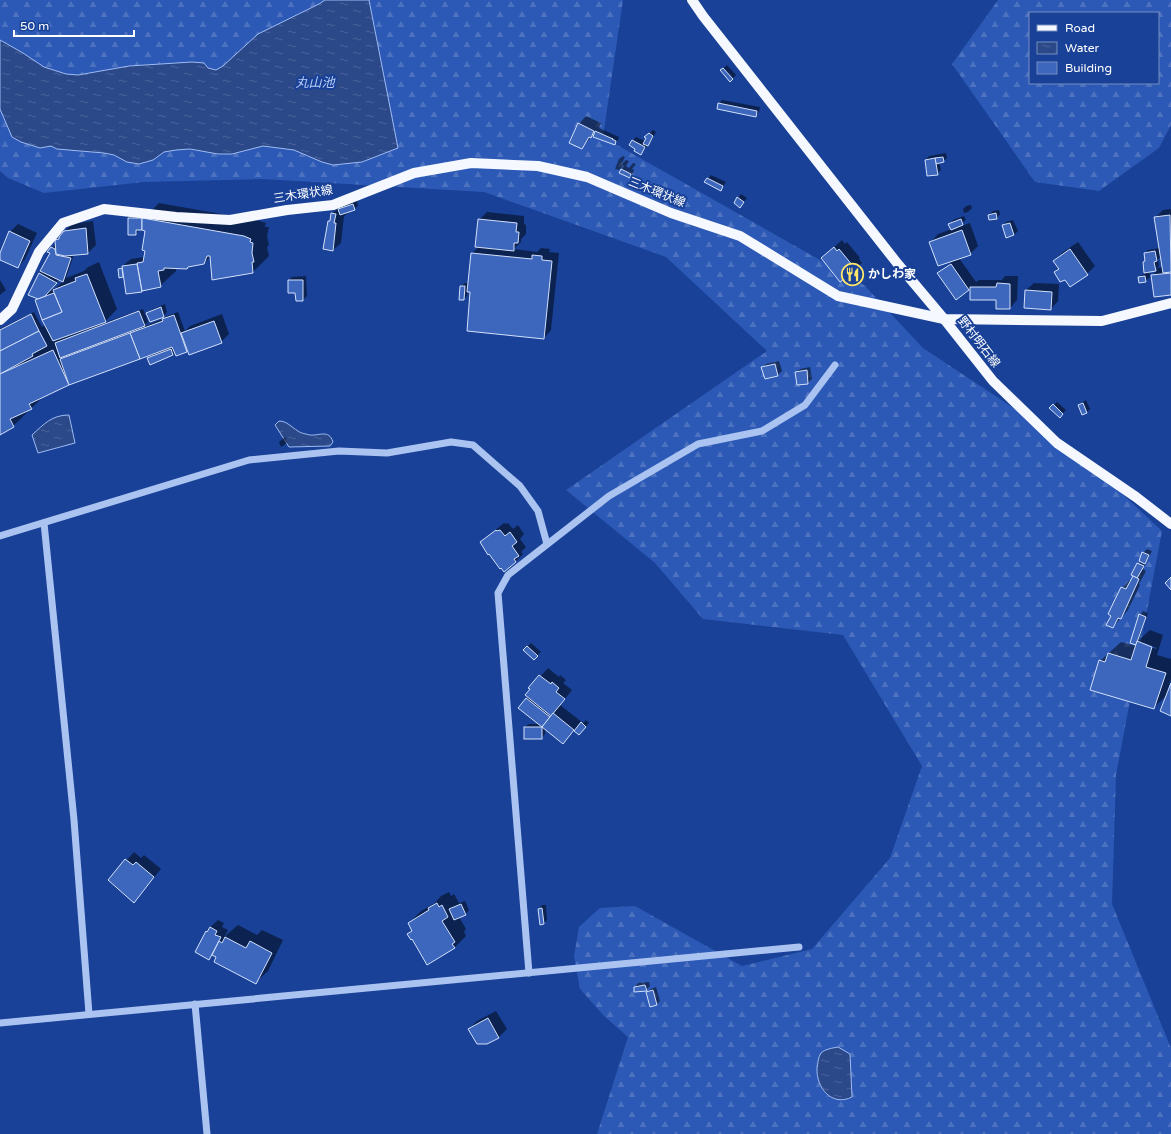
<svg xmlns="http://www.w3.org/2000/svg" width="1171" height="1134" font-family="'Varela Round','Noto Sans JP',sans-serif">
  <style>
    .forest { fill: url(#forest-firs); fill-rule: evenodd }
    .water { fill: url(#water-ripples); stroke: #9ebbf3 }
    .shadow { fill: #0007; fill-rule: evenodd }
    .building { fill: #3d67bc; stroke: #d2e0fc }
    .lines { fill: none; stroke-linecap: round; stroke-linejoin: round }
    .minor { stroke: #abc3f1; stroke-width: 7 }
    .major { stroke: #f5f8ff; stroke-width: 10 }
    .labels { text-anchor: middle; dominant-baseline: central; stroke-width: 4; stroke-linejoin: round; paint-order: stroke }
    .street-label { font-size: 12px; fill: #fff; stroke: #184197 }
    .poi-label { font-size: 12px; font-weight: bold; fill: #fff; stroke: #184197; text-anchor: start }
    .water-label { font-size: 13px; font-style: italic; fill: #b8cdf7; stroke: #184197 }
  </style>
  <defs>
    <pattern id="forest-firs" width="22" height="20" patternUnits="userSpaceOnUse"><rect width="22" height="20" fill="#2c59b5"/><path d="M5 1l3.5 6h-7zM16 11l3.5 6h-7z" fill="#4c72c0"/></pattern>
    <pattern id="water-ripples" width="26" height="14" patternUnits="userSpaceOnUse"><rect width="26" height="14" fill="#2b4889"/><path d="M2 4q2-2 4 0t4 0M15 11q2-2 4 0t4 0" fill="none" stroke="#4b639b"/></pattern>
  </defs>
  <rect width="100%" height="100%" fill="#184197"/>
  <g class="forest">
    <polygon points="0,0 623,0 603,137 864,285 923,348 1072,447 1162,531 1116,775 1112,904 1171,1048 1171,1134 597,1134 628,1037 604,1016 580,989 574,956 579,927 600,908 635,906 742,966 812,949 890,858 922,766 843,635 703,619 655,563 566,490 767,351 666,257 484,192 261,179 144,182 44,193 8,178 0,171"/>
    <path d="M 998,0 L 1171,0 L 1171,125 L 1159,148 L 1099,191 L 1035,182 L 952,64 ZM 1030,13 L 1158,13 L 1158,83 L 1030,83 Z"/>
  </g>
  <g class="water">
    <polygon points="325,0 369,0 398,148 362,162 333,165 322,162 294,150 263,146 232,154 218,154 190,149 176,150 164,152 153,160 139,164 127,162 114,155 104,153 57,149 51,146 40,148 21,142 12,137 0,109 0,40 23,53 44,67 66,74 78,75 129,66 192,62 204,63 208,68 216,70 223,66 258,34 319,4"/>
    <path d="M 69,415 L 75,443 L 38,453 L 32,435 C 44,424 52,415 69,415 Z"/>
    <path d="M 279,421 C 287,421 291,427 298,431 C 300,433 306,434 310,435 C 319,436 329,429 333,442 L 330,446 L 289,447 L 275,425 Z"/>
    <path d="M 838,1047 L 850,1054 L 852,1097 C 832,1107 816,1088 817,1068 C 818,1063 818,1057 821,1053 C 825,1049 833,1048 838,1047 Z"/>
  </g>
  <g class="shadow">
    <polygon points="727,65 736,75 730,81 722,70"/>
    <polygon points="722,100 760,107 759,112 756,115 719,104"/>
    <polygon points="586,116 601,123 599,128 619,137 618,140 614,143 594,137 596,131 582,148 579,124"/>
    <polygon points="653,130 656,132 651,141 641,154 632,141 636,137 645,141 648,137 646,136 647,135"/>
    <polygon points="946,153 947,158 943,161 939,162 941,170 937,174 926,160 929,156"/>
    <polygon points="623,156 625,157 621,165 626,160 629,161 626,166 629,168 633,163 636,164 632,169 634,170 633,173 629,177 620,173 624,165 619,170 615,169 619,159"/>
    <polygon points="711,175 726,182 721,190 706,182"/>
    <polygon points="741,194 747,198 740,206 738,198"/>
    <polygon points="357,201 358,206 344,216 341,243 333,250 324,249 329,222 331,220 332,214 340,206"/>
    <polygon points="159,203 260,221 266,223 265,227 269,227 267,236 269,245 267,247 269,256 253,272 213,279 211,256 204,263 176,268 176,271 160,286 143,289 142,291 124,276 120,277 119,269 131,259 145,257 146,230 139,229 136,234 129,218 133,214 147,215"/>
    <polygon points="971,205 972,208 968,212 964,213 963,209 966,206"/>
    <path d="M 1171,209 L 1171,294 L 1152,276 L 1158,269 L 1149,271 L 1150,277 L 1146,281 L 1140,282 L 1139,277 L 1146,273 L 1144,262 L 1146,260 L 1145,253 L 1148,250 L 1160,248 L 1155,218 L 1163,210 ZM 1161,256 L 1163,267 L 1157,268 L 1159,266 L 1158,259 Z"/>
    <polygon points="999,210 1000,214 997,218 989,215 993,211"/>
    <polygon points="487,212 524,216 524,224 526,225 526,234 521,239 521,242 514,249 537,252 541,248 550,249 549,252 559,253 551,330 544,338 472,291 468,291 467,296 464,299 461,286 465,283 469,283 472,254 479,246 479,220"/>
    <polygon points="964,216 966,220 958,226 958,227 970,223 978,246 970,254 959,258 976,282 979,280 1002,280 1005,276 1018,276 1017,300 1010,308 997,299 971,299 971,287 968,290 939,273 954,260 931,242 938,234 952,229 950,224 953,220"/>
    <polygon points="1013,220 1018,231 1014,235 1007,237 1003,226 1006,222"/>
    <path d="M 93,221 L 96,245 L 88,253 L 74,254 L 66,278 L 84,271 L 88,267 L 99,262 L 117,309 L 104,323 L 143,309 L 148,322 L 142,327 L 163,319 L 167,316 L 178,312 L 185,331 L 190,326 L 222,314 L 229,334 L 221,342 L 188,350 L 176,355 L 175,352 L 173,355 L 150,363 L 148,358 L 154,352 L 70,384 L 43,397 L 13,426 L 0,433 L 0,329 L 34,312 L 42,327 L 45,325 L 36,300 L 39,298 L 39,274 L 52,253 L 49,251 L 56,244 L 56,240 L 72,224 ZM 60,279 L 63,281 L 56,288 L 48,291 ZM 37,326 L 47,344 L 45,344 L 36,327 Z"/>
    <polygon points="18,224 37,233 25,259 18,267 0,259 0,255 10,232"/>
    <polygon points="842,240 845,244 847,242 860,258 859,259 862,263 854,270 830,251"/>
    <polygon points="1078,242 1095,266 1087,274 1065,278 1055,273 1059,268 1054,261 1062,253"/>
    <polygon points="859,274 860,275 853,280 852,279"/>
    <polygon points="306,276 307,296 303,300 289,280 292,277"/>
    <polygon points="0,280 6,290 0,295"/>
    <polygon points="1034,283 1059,284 1058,301 1051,309 1026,290"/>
    <polygon points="165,304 167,312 164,316 150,321 147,314 151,310"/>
    <polygon points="779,361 782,371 778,375 765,378 763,367 766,364"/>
    <polygon points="810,367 812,379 808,383 796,372 800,369"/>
    <polygon points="1086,400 1090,409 1087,412 1079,405"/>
    <polygon points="1057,402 1066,410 1060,416 1051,408"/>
    <polygon points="285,437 287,443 281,447 279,442"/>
    <polygon points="504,523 506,524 508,523 513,529 518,525 524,534 520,539 526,547 521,552 523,554 515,562 481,542"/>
    <polygon points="1147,549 1152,551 1143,569 1146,571 1139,584 1140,585 1128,610 1113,627 1112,615 1122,588 1130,580 1131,581 1133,576 1133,574 1141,561 1143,553"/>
    <path d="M 1143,611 L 1148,613 L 1139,640 L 1150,630 L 1163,635 L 1157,655 L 1171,659 L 1171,679 L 1167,692 L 1168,693 L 1171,686 L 1171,715 L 1168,694 L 1153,708 L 1100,661 L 1121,642 L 1139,647 L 1140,645 L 1131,643 L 1140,615 ZM 1144,643 L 1157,648 L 1156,649 L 1144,645 Z"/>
    <polygon points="531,643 541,652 534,659 524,650"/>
    <polygon points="548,668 559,677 560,675 566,680 563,683 572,690 560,705 583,723 586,720 589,723 579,733 575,730 563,743 545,728 545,734 541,738 525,727 529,724 539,724 520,708 529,696 531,689 530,688"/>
    <polygon points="134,852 141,858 144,855 161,869 133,902 109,880"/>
    <polygon points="449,892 451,896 454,894 459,903 465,901 469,910 466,914 459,917 466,929 464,932 466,936 454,948 412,937 408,934 413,930 409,923 421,911 435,903 441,896"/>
    <polygon points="542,905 546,905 547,920 544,923 539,909"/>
    <polygon points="218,920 224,923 222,927 228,930 224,937 238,925 257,935 262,930 283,940 268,971 256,982 217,956 213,954 209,958 206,931"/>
    <polygon points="649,982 650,986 646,990 635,987 638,983"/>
    <polygon points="656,987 660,1001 657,1004 647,992 651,989"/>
    <polygon points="496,1011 507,1029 499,1037 487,1043 469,1029 477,1021"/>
  </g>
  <g class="building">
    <polygon points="723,68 733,79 730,82 720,70"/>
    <polygon points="718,103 757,111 756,117 717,109"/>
    <polygon points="578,123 594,131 591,138 589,137 582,149 569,143"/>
    <polygon points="595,131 613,139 612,139 616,141 615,145 593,137"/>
    <polygon points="649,133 653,136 648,146 643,144 646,138 644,137"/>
    <polygon points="632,140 645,147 641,155 634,151 635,149 629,145"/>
    <polygon points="943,157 944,162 936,164 935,158"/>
    <polygon points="935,158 938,175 927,176 925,160"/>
    <polygon points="621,169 631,174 630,178 619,173"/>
    <polygon points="707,178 723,186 721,191 704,182"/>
    <polygon points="737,197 744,202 740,208 734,203"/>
    <polygon points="353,204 355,210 340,215 338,209"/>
    <polygon points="331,213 336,214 334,223 336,223 333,251 323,249 328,221 330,221"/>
    <polygon points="996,213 997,219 989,220 988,215"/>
    <polygon points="1170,215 1171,272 1163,273 1154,217"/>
    <polygon points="128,218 142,218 142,230 136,230 136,235 128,235"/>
    <polygon points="142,218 244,236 251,239 250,242 253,243 252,253 254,262 252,262 253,273 212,280 210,256 207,256 204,264 188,267 187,269 164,268 164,270 158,271 161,287 142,291 137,263 143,262 145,251 142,250 145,231 142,230"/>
    <polygon points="478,219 517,223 516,232 519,232 518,243 514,243 514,251 475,247"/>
    <polygon points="961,219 963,225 951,230 948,224"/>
    <polygon points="1010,223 1014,235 1006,238 1002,225"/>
    <polygon points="86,228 88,254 65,256 56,254 55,240 59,239 59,237 64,231"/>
    <polygon points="962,230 971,255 938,266 929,242"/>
    <polygon points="9,231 30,241 18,268 0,260 0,253"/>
    <polygon points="51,247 55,249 56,255 71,258 63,282 40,271 50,253 47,252"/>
    <polygon points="834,247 837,251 839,249 853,266 852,267 855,271 840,282 821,258"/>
    <polygon points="1070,249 1088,275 1070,287 1065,280 1060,282 1054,272 1059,269 1053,261"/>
    <polygon points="1155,251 1157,261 1154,262 1156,271 1144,273 1143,262 1145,261 1144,253"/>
    <polygon points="471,253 532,259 532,255 542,256 542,260 552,261 544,339 467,331 470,292 467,292"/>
    <polygon points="137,264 142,292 126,294 122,266"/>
    <polygon points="951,264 969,290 956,300 937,273"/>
    <polygon points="122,268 123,277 119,278 118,269"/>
    <polygon points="39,273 57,283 44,297 38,299 28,295"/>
    <polygon points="1171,273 1171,295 1154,297 1151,275"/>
    <polygon points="87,274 106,322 53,341 42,320 62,312 53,290 76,281 75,278"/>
    <polygon points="1145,276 1146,282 1139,283 1138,277"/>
    <polygon points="288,280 303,280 303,301 296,301 295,293 288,293"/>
    <polygon points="997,283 1010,284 1010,309 996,309 996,300 970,300 970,287 996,287"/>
    <polygon points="460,286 465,286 464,300 459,300"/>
    <polygon points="1025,290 1052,292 1051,310 1024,308"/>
    <polygon points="54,293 62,312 42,320 35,300"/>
    <polygon points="161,307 164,317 150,322 146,313"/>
    <polygon points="139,311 145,326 60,358 55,343"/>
    <polygon points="31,314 39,331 0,351 0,330"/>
    <polygon points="174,315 187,352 176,356 172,347 140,359 130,333 163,321 162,319"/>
    <polygon points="214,321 222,343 189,355 181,333"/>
    <polygon points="39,331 47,346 32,354 33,356 0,374 0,351"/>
    <polygon points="130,333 140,359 69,385 60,359"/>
    <polygon points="171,349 173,355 150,365 147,358"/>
    <polygon points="53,350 69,385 29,404 32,409 10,419 14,427 0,435 0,374"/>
    <polygon points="775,364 778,376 765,379 761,367"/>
    <polygon points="807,370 808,384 797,385 795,372"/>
    <polygon points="1083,403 1087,413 1082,415 1078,405"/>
    <polygon points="1053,404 1063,414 1060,418 1049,408"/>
    <polygon points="496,530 497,531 500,530 505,536 510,532 517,542 512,546 519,556 514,559 516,562 504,572 501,568 500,569 489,554 488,555 480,542"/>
    <polygon points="1142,552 1149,555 1145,564 1139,561"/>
    <polygon points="1137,563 1144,566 1137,578 1131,575"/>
    <polygon points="1133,576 1139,579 1121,619 1118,618 1113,628 1106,625 1111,616 1108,614 1121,587 1126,589"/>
    <polygon points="1171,577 1171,590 1165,583"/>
    <polygon points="1139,614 1146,617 1136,645 1130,643"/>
    <polygon points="1137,641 1152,647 1146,667 1166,673 1154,709 1090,690 1099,660 1105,662 1108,653 1131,660"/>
    <polygon points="527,646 538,656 534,660 523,650"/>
    <polygon points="539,675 551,684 552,682 559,688 556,692 565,699 551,716 525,695 530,689 528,688"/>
    <polygon points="1171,683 1171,716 1160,711"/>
    <polygon points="526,698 550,717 542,727 518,708"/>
    <polygon points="553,713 574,730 563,744 542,727"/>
    <polygon points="581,722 586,727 579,735 574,731"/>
    <rect x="524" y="727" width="18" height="12"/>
    <polygon points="125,859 133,865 136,862 154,877 134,903 108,880"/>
    <polygon points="437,903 439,907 442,905 448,917 442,921 455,942 452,944 455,948 427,965 412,939 411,940 407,934 412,931 408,923 429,910 428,908"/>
    <polygon points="461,904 466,915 454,920 449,909"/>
    <polygon points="542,908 544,924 540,925 538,909"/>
    <polygon points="210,927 217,931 215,935 221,937 209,960 195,952 206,931 207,932"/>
    <polygon points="225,937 246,948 250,941 272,953 256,984 214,962 216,957 212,955 219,941 222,943"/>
    <polygon points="645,985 647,991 634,992 634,987"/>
    <polygon points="653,990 657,1005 650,1007 646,992"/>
    <polygon points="488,1018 499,1038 487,1044 477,1044 468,1029"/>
  </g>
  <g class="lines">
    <g class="minor">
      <polyline points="44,523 74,820 89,1014"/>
      <polyline points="0,536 249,460 339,451 387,453 451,442 473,445 520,486 538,511 547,544"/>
      <polyline points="529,973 498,593 508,575 609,496 698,444 762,431 805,405 835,365"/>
      <polyline points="195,1004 207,1134"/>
      <polyline points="0,1023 799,947"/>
    </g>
    <g class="major">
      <polyline points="692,0 703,16 897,263 944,319 993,381 1057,443 1136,497 1171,524"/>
      <polyline points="0,320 12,309 39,252 63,223 104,209 176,217 230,220 287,210 333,205 414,173 471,163 538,166 587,177 671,213 740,236 838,296 944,319 1102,321 1171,303"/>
    </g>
  </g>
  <defs>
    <symbol id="restaurant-ring" viewBox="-11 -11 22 22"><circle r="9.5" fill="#184197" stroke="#ffe66b" stroke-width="1.5"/><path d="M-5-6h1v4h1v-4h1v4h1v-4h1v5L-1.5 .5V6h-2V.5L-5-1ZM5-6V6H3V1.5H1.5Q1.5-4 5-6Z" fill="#ffe66b"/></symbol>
  </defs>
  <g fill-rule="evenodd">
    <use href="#restaurant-ring" x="840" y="262" width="25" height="25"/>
  </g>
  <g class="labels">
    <g class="street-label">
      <text transform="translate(657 192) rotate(22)">三木環状線</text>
      <text transform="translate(303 194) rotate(-9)">三木環状線</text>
      <text transform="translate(979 342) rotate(52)">野村明石線</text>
    </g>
    <g class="poi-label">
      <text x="868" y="274">かしわ家</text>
    </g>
    <g class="water-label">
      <text x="315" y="83">丸山池</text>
    </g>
  </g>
  <rect x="1029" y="12" width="130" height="72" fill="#184197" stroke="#748dc1"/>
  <rect x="1037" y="25" width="20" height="6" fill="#f5f8ff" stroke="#748dc1"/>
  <text x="1065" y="32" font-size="12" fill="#ffffff">Road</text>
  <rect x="1037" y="42" width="20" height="12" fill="url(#water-ripples)" stroke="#748dc1"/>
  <text x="1065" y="52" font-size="12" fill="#ffffff">Water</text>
  <rect x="1037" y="62" width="20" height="12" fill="#3d67bc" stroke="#748dc1"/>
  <text x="1065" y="72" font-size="12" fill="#ffffff">Building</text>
  <path d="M14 30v6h120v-6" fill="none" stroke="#ffffff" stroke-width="2"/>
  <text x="20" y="30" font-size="12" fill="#ffffff" stroke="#184197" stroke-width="3" paint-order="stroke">50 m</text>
</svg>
